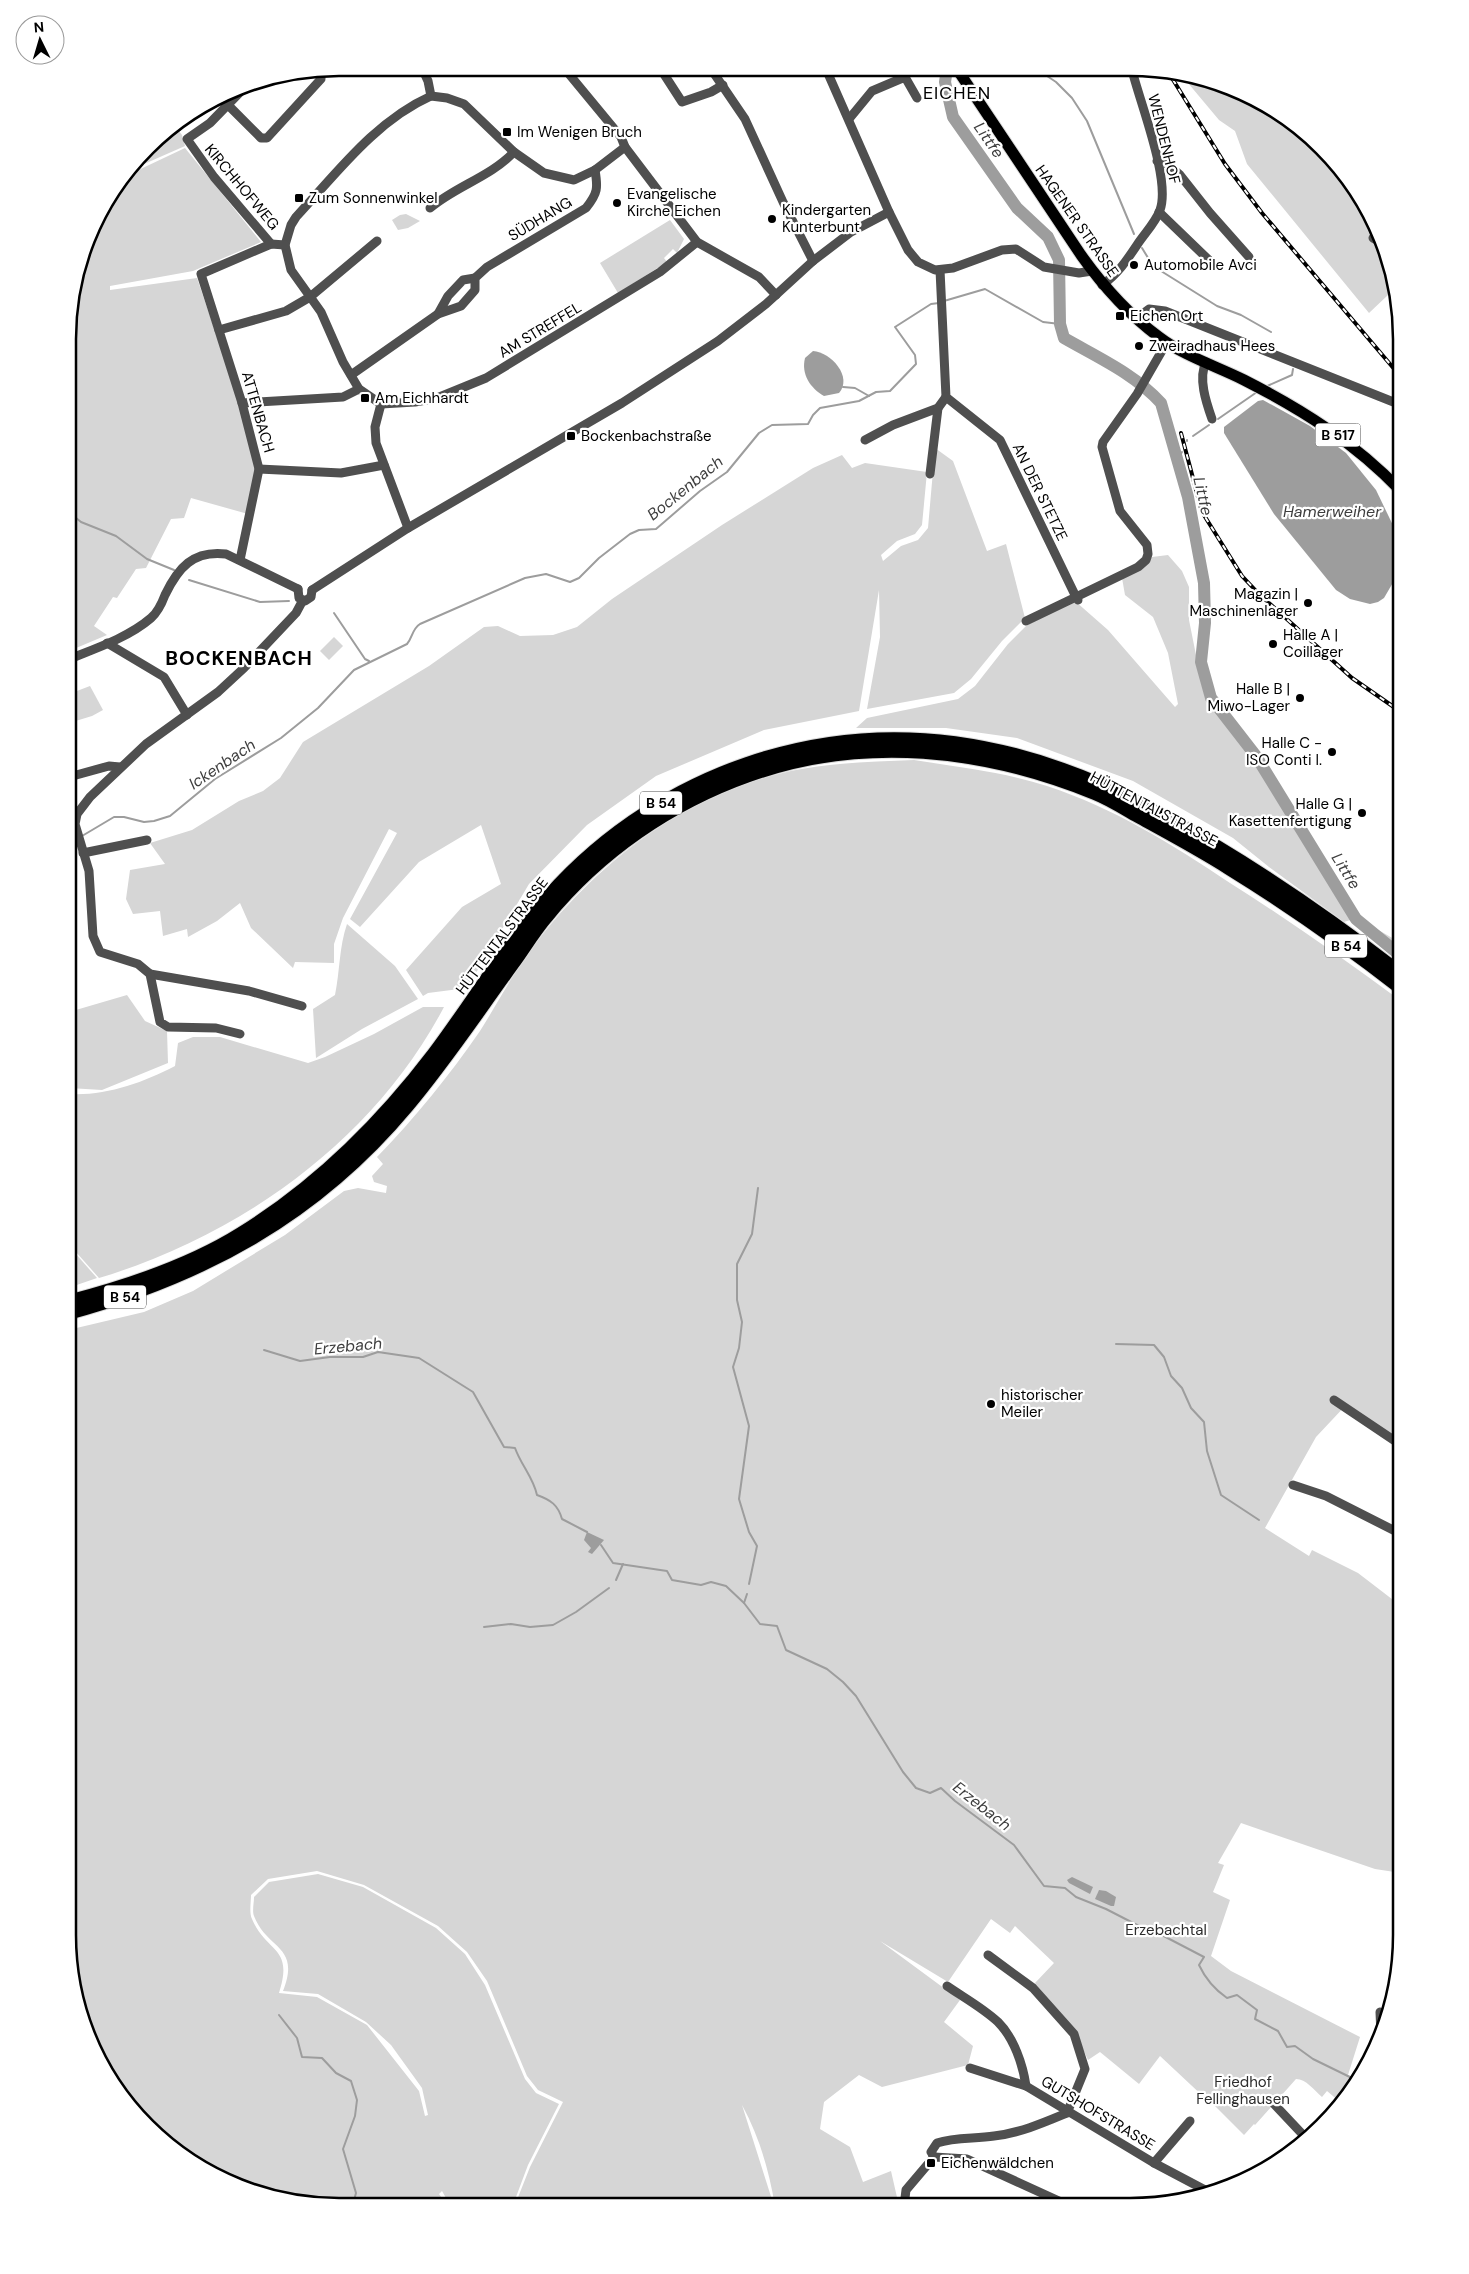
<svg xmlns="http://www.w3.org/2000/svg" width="1469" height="2274" font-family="'DM Sans',sans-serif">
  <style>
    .green { fill: #d6d6d6 }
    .water { fill: #9d9d9d }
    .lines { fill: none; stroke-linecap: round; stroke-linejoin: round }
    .stream { stroke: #9d9d9d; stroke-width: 2 }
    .river { stroke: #9d9d9d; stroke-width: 12 }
    .major-casing { stroke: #dbdbdb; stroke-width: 13 }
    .highway-casing { stroke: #dbdbdb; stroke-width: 16 }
    .minor { stroke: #4f4f4f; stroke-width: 9 }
    .major { stroke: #000; stroke-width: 11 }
    .highway { stroke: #000; stroke-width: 14 }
    .rail-casing { stroke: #000; stroke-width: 4 }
    .rail { stroke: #fff; stroke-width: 2; stroke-dasharray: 5.5; stroke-linecap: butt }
    .poi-dot { fill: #000; stroke: #fff; stroke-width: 2 }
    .labels { text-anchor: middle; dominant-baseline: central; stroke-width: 4.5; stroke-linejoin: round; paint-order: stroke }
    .shield { fill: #fff; stroke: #4c4c4c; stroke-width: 1 }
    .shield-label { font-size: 14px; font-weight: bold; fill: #000 }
    .poi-label { font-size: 15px; fill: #000; stroke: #fff; text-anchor: start }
    .street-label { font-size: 15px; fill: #000; stroke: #fff }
    .park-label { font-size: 15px; fill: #2d2d2d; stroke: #fff }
    .water-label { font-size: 16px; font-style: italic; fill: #3e3e3e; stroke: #fff }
    .quarter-label { font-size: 18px; letter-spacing: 1px; fill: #000; stroke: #fff }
    .district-label { font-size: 20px; font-weight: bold; letter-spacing: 1px; fill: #000; stroke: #fff }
    .rim { fill: none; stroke: #000; stroke-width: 2.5 }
  </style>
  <rect width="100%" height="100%" fill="#fff"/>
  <g class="green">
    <polygon points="1186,75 1234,88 1295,124 1345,174 1381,235 1377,243 1383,246 1388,274 1388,295 1369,313 1247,164 1235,131 1219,120 1188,83"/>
    <polygon points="175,126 182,135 185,146 135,168 160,135"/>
    <polygon points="185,148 261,242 193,271 110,286 110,290 197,278 240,405 257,472 248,514 191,498 184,518 171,519 146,568 136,569 117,598 113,597 94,626 107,635 69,651 70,304 96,219 130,174"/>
    <polygon points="406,214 420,221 408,228 398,230 392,220 400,215"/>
    <polygon points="670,220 684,239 677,253 673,249 664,258 667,262 618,293 600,263"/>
    <polygon points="935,448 953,461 987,551 1006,544 1025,618 1002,641 971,679 954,693 867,709 880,637 879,590 859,711 764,730 656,776 587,825 529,884 467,988 428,993 423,996 406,970 462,907 501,884 481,825 419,862 360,927 350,919 397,833 389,829 343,918 334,944 334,963 295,962 293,968 251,928 240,903 217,921 188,937 187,929 163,936 160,911 133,914 126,899 130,870 165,864 150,843 192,830 239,801 263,791 280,778 303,742 429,666 484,627 498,626 520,636 553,635 577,627 612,599 722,525 813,468 842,455 852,468 865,463 927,472 922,525 915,534 897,541 881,555 883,561 901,546 918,540 928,528"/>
    <polygon points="1168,555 1182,571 1189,587 1189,620 1200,675 1246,735 1289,816 1360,917 1344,922 1269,867 1233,838 1133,781 1017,738 946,728 856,728 867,718 958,699 975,686 1008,644 1027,625 1075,601 1108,630 1175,707 1178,704 1168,653 1153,617 1125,595 1122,578 1143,567 1152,557"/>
    <polygon points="334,637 343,646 329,660 320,651"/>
    <polygon points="90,686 103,710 92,716 69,723 69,694"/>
    <path d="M 914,760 C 958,767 1004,772 1047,786 C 1114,808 1172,844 1230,883 C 1289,920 1345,960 1401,1001 L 1401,1442 L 1347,1404 L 1316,1437 L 1265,1528 L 1309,1556 L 1312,1550 L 1358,1573 L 1401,1606 L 1401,1873 L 1375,1869 L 1241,1823 L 1218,1863 L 1224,1865 L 1213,1892 L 1230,1900 L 1211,1956 L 1231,1971 L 1360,2037 L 1348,2075 L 1358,2080 L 1340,2102 L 1327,2091 L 1322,2097 C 1314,2090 1306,2079 1296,2079 L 1255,2125 L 1254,2124 L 1244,2135 L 1208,2099 L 1207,2100 L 1160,2056 L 1139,2084 L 1100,2052 L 1088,2060 L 1076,2034 L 1035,1983 L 1054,1963 L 1015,1926 L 1010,1933 L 991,1919 L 948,1982 L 880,1941 L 960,2000 L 944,2022 L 973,2046 L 968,2065 L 882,2087 L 859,2075 L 824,2102 L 820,2129 L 850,2147 L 863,2182 L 891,2171 L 899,2206 L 775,2206 C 769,2170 759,2136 742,2105 L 774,2206 L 515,2205 L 530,2167 L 563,2102 L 538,2090 L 527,2076 L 487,1981 L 467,1952 L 438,1926 L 364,1885 L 317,1871 L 268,1879 L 251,1895 C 251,1902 249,1913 252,1919 C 267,1954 294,1946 279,1993 L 317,1997 L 367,2025 L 419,2091 L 425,2116 L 428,2115 L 422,2088 L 391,2045 L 366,2022 L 318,1994 L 283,1991 C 301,1945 267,1950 254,1916 C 252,1911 254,1903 254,1897 L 269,1882 L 318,1874 L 363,1887 L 436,1928 L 465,1954 L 485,1985 L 525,2079 L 536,2093 L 559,2104 L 528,2165 L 513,2205 L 450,2205 L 442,2191 L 439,2194 L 447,2205 L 304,2204 L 236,2186 L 174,2150 L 124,2100 L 88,2039 L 68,1934 L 68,1330 L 144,1312 L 193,1291 L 285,1235 L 344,1191 L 358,1188 L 386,1193 L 387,1186 L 374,1182 L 372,1176 L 383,1164 L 377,1157 C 415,1118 449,1076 480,1031 C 496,1006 510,978 528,954 C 586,874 671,804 767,777 C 815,763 865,762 914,760 Z"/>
    <polygon points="1361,920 1401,943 1401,954"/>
    <path d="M 347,924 L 395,966 L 418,999 L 362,1029 L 316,1058 L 313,1009 L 335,995 C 340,971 339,947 347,924 Z"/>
    <polygon points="127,995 145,1021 167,1031 168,1063 102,1090 69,1088 69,1012"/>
    <path d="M 423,1007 L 444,1007 C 374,1140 242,1235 99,1278 L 68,1243 L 69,1094 C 106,1096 142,1083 175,1066 L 178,1043 L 193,1037 L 220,1037 L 308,1063 L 325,1057 L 374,1034 Z"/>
    <polygon points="68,1245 97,1278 68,1288"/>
  </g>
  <g class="water">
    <path d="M 813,351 C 831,352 853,377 839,393 L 824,396 C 810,388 801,374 805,358 Z"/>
    <polygon points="1263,400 1310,426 1346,453 1376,490 1401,542 1401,559 1398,574 1384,598 1378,602 1370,604 1350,599 1336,590 1274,514 1224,433 1224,427 1258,401"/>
    <polygon points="587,1532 604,1540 592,1554 588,1552 591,1548 584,1540"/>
    <polygon points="1072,1877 1093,1887 1090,1894 1069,1883 1067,1880"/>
    <polygon points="1099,1890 1106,1891 1116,1897 1114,1906 1111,1906 1095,1899"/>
  </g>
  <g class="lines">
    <g class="stream">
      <polyline points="1038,70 1056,82 1072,98 1087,121 1134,234"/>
      <polyline points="1142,248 1153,266 1217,306 1241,315 1271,332"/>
      <polyline points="944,301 985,289 1043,322 1060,324"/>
      <polyline points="843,387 855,388 869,396"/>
      <polyline points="1265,387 1292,375 1293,369"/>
      <polyline points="1218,419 1257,392"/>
      <polyline points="1193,436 1209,425"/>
      <polyline points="1187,441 1187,440"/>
      <polyline points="1177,460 1182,452"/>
      <polyline points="70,513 81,522 116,536 147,559 174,570"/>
      <polyline points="189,580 260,602 289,601"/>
      <polyline points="334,613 365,659 369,661"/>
      <path d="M 82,836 L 114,817 L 124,817 L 144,822 L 154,821 L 170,816 L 215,779 L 281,738 L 318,708 L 354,670 L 407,644 C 413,637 412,629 420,624 L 525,578 L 546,574 L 570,582 L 579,578 L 599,558 L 630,534 L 639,530 L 656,529 L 663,523 L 700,491 L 727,472 L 759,433 L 772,425 L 808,424 L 813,415 L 820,408 L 859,401 L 876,392 L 890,391 L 916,364 L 915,355 L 895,327 L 931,304 L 939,303"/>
      <polyline points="69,842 76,839"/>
      <polyline points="1116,1344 1154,1345 1164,1357 1171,1376 1182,1388 1191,1408 1204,1422 1207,1451 1221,1495 1259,1520"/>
      <path d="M 264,1350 L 300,1361 L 330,1357 L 363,1357 L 378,1352 L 419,1358 L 473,1392 L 504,1447 L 515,1448 C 521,1465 533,1477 537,1495 C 551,1500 558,1505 562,1519 L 587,1532"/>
      <path d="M 601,1545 L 613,1563 L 667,1571 L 672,1580 L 701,1585 L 711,1582 L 726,1586 L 744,1603 L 760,1624 L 777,1626 L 786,1650 L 827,1669 L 843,1682 L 856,1696 L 903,1772 L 916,1788 L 930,1793 L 941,1788 L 955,1801 L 1014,1845 L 1044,1886 L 1065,1888 L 1076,1897 L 1106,1909 L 1141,1927 L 1156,1932 L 1204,1957 L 1199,1965 C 1206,1980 1214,1989 1227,1998 L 1237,1995 L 1257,2010 L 1255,2019 L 1278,2031 L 1287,2047 L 1295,2046 L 1313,2059 L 1358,2081"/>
      <polyline points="616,1580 623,1564"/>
      <polyline points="749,1584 757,1546 749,1532 739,1499 749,1426 733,1367 739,1348 742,1322 737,1300 737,1264 752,1234 758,1188"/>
      <polyline points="744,1603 747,1594"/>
      <polyline points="484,1627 511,1624 530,1627 553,1625 576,1612 609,1588"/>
      <polyline points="279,2015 297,2038 302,2057 322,2058 336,2073 351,2081 357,2100 355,2116 343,2149 356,2193 353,2204"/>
    </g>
    <path class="river" d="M 947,69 L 945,82 L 953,117 L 1017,208 L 1048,237 L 1059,260 L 1060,324 L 1064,338 C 1097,357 1135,374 1161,403 L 1188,497 L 1204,583 L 1205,623 L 1201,662 L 1211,698 L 1256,756 L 1356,919 L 1401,956"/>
    <defs>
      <path id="major" d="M 957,69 L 1081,255 C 1103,286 1128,314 1159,337 C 1184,356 1216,366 1244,380 C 1303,410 1355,443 1401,491"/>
      <g id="highway">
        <path d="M 68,1302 C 126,1287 190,1266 241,1234 C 317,1187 380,1125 434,1054 C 470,1006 501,955 538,909 C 593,842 666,792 747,764 C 867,723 986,735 1101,785 C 1123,794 1144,807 1166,818 C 1249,863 1326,916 1401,974"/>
        <path d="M 68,1313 C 204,1276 316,1215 407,1106 C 445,1061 478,1011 513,963 C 524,948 534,931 546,917 C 599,852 670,803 749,775 C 864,734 984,748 1095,793 C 1110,799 1124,808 1138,816 C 1169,833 1199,849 1229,868 C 1289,905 1346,945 1401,988"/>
      </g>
    </defs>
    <use href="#major" class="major-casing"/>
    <use href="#highway" class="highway-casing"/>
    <g class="minor">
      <polyline points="422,68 428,81 431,96 447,98 464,104 514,152 544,173 574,180 595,170 625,147"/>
      <polyline points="564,68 621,137 625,147 697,242 759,277 776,295"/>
      <polyline points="660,68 682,102 711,92 723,85"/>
      <polyline points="711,69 745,119 783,202 813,261"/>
      <polyline points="826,69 889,212 908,250 918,262 935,270 953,268 1002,250 1016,249 1044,267 1079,273 1092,271"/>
      <polyline points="246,86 210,123 187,139 214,177 271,244"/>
      <polyline points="229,106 261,138 267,138 321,79 321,71"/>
      <polyline points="849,119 872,91 905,77 917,98"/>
      <polyline points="1157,161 1165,162 1180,175 1210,213 1249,257"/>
      <path d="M 430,208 C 456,186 490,177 514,152"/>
      <polyline points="1159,212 1214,265"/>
      <polyline points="1373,238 1382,243"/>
      <polyline points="940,270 946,397 1000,440 1076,597 1138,567 1146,560 1148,554 1147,545 1120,511 1102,447 1103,442 1137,394 1167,342"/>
      <path d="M 1102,285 C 1117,275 1127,260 1137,245 C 1144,234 1156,222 1160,210 C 1171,180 1140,103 1132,70"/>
      <polyline points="438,314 448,296 463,280 475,278"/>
      <polyline points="1137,318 1149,309 1165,311 1401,405"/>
      <polyline points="219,330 286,311 310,297 377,241"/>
      <path d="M 1206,362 C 1198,378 1206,402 1212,419"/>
      <path d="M 351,375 L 438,314 L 461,306 L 475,290 L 475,278 L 487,267 L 586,208 C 598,193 598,188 595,170"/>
      <polyline points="242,403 343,397 359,389"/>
      <polyline points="381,404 415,402 437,398 486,378 660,272 697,242"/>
      <polyline points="865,440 893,425 938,408 946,397"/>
      <polyline points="259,469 341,473 384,465"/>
      <polyline points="930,474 938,408"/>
      <path d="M 408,528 L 376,443 L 375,427 L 381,404 L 359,389 L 343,362 L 321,312 L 291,270 L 285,245 L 291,225 L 296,217 C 336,174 375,121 431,96"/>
      <polyline points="240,560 259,469 242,403 201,274 271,244 285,245"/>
      <polyline points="298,589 299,598 305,601 311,597 312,590"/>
      <polyline points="312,590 408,528 622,403 718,341 766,304 813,261 851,232 889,212"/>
      <polyline points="1026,621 1076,597 1078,600"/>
      <polyline points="107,643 164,677 187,715"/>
      <path d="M 69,659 C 97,648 129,637 151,618 C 158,612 162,603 165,595 C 178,568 193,550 226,554 L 298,589"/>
      <polyline points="69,777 109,766 120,767"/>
      <polyline points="83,853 147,840"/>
      <polyline points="150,974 249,991 302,1006"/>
      <polyline points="240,1034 216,1028 168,1027 160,1022 150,974 138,964 100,952 93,936 89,871 75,824 77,814 90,797 146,744 218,692 244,668 296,613 303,600"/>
      <polyline points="1334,1400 1401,1445"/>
      <polyline points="1293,1485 1326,1496 1401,1534"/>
      <path d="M 947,1986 C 963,1997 983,2008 998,2022 C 1014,2038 1023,2065 1026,2086"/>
      <polyline points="1380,2012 1381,2035"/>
      <polyline points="970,2068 1026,2086 1154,2163 1207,2191"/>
      <polyline points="1274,2104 1306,2138"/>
      <path d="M 934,2157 L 931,2152 L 937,2143 C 955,2137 975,2139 994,2136 C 1020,2133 1043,2123 1067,2113 L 1085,2069 L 1074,2034 L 1033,1988 L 988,1955"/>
      <polyline points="1154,2163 1190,2121"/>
      <polyline points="904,2206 906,2190 934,2157 967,2159 1070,2206"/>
    </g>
    <use href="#major" class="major"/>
    <use href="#highway" class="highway"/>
    <defs>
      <g id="rail">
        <polyline points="1167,70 1225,164 1262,213 1401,377"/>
        <polyline points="1181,433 1202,512 1242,576 1258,593 1352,678 1401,712"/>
      </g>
    </defs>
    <use href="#rail" class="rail-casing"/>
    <use href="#rail" class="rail"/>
  </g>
  <g class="poi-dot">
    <rect x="502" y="127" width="10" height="10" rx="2.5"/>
    <rect x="294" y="193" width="10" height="10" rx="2.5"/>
    <circle cx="617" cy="203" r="5"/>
    <circle cx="772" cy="219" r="5"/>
    <circle cx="1134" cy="265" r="5"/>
    <rect x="1115" y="311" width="10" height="10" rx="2.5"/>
    <circle cx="1139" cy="346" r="5"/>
    <rect x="360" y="393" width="10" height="10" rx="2.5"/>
    <rect x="566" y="431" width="10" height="10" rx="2.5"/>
    <circle cx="1308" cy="603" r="5"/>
    <circle cx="1273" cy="644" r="5"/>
    <circle cx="1300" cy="698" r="5"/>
    <circle cx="1332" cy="752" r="5"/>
    <circle cx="1362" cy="813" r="5"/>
    <circle cx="991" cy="1404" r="5"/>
    <rect x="926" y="2158" width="10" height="10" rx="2.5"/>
  </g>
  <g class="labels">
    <g class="shield">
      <rect x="1315.5" y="423.5" width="45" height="23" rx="4"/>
      <rect x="640" y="791.5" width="42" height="23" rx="4"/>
      <rect x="1325" y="934.5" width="42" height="23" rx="4"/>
      <rect x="104" y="1285.5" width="42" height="23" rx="4"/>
    </g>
    <g class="shield-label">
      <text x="1338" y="435">B 517</text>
      <text x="661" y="803">B 54</text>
      <text x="1346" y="946">B 54</text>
      <text x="125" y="1297">B 54</text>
    </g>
    <g class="poi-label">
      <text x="517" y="132">Im Wenigen Bruch</text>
      <text x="627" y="194">Evangelische<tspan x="627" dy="17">Kirche Eichen</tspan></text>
      <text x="309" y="198">Zum Sonnenwinkel</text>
      <text x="782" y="210">Kindergarten<tspan x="782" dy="17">Kunterbunt</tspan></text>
      <text x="1144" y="265">Automobile Avci</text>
      <text x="1130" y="316">Eichen Ort</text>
      <text x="1149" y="346">Zweiradhaus Hees</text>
      <text x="375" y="398">Am Eichhardt</text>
      <text x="581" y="436">Bockenbachstraße</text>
      <text x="1298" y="594" text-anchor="end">Magazin |<tspan x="1298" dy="17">Maschinenlager</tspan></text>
      <text x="1283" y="635">Halle A |<tspan x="1283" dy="17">Coillager</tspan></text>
      <text x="1290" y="689" text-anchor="end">Halle B |<tspan x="1290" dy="17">Miwo-Lager</tspan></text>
      <text x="1322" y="743" text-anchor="end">Halle C -<tspan x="1322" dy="17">ISO Conti I.</tspan></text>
      <text x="1352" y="804" text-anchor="end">Halle G |<tspan x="1352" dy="17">Kasettenfertigung</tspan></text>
      <text x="1001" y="1395">historischer<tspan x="1001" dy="17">Meiler</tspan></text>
      <text x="941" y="2163">Eichenwäldchen</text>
    </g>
    <g class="street-label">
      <text transform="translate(1164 139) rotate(76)">WENDENHOF</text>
      <text transform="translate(242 187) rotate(50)">KIRCHHOFWEG</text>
      <text transform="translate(540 219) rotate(-31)">SÜDHANG</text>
      <text transform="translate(1077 221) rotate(55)">HAGENER STRASSE</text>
      <text transform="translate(540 330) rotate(-31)">AM STREFFEL</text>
      <text transform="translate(258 412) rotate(74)">ATTENBACH</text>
      <text transform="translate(1040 492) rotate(64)">AN DER STETZE</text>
      <text transform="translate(1154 809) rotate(28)">HÜTTENTALSTRASSE</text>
      <text transform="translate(502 936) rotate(-53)">HÜTTENTALSTRASSE</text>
      <text transform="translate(1098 2113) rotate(31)">GUTSHOFSTRASSE</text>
    </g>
    <g class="park-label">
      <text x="1166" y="1930">Erzebachtal</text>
      <text x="1243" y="2082">Friedhof<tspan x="1243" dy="17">Fellinghausen</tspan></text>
    </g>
    <g class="water-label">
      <text transform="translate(989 140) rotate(55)">Littfe</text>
      <text transform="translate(685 488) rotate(-39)">Bockenbach</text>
      <text transform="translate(1203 496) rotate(77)">Littfe</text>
      <text x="1332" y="511">Hamerweiher</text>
      <text transform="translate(222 764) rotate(-34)">Ickenbach</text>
      <text transform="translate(1346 871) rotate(58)">Littfe</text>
      <text transform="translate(348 1346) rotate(-5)">Erzebach</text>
      <text transform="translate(982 1806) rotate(38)">Erzebach</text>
    </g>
    <g class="quarter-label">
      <text x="957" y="93">EICHEN</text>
    </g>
    <g class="district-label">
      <text x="239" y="658">BOCKENBACH</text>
    </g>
  </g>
  <path d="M0 0H1469V2274H0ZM339 76H1130A263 263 0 0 1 1393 339V1935A263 263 0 0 1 1130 2198H339A263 263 0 0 1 76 1935V339A263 263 0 0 1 339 76Z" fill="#fff" fill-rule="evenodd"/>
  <path class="rim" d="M339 76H1130A263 263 0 0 1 1393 339V1935A263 263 0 0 1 1130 2198H339A263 263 0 0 1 76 1935V339A263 263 0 0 1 339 76Z"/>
  <g transform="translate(40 40) rotate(355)"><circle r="24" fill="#ffffff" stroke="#999999"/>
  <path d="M0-4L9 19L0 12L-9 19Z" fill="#000000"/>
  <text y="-8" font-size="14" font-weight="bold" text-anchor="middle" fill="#000000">N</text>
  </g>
</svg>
